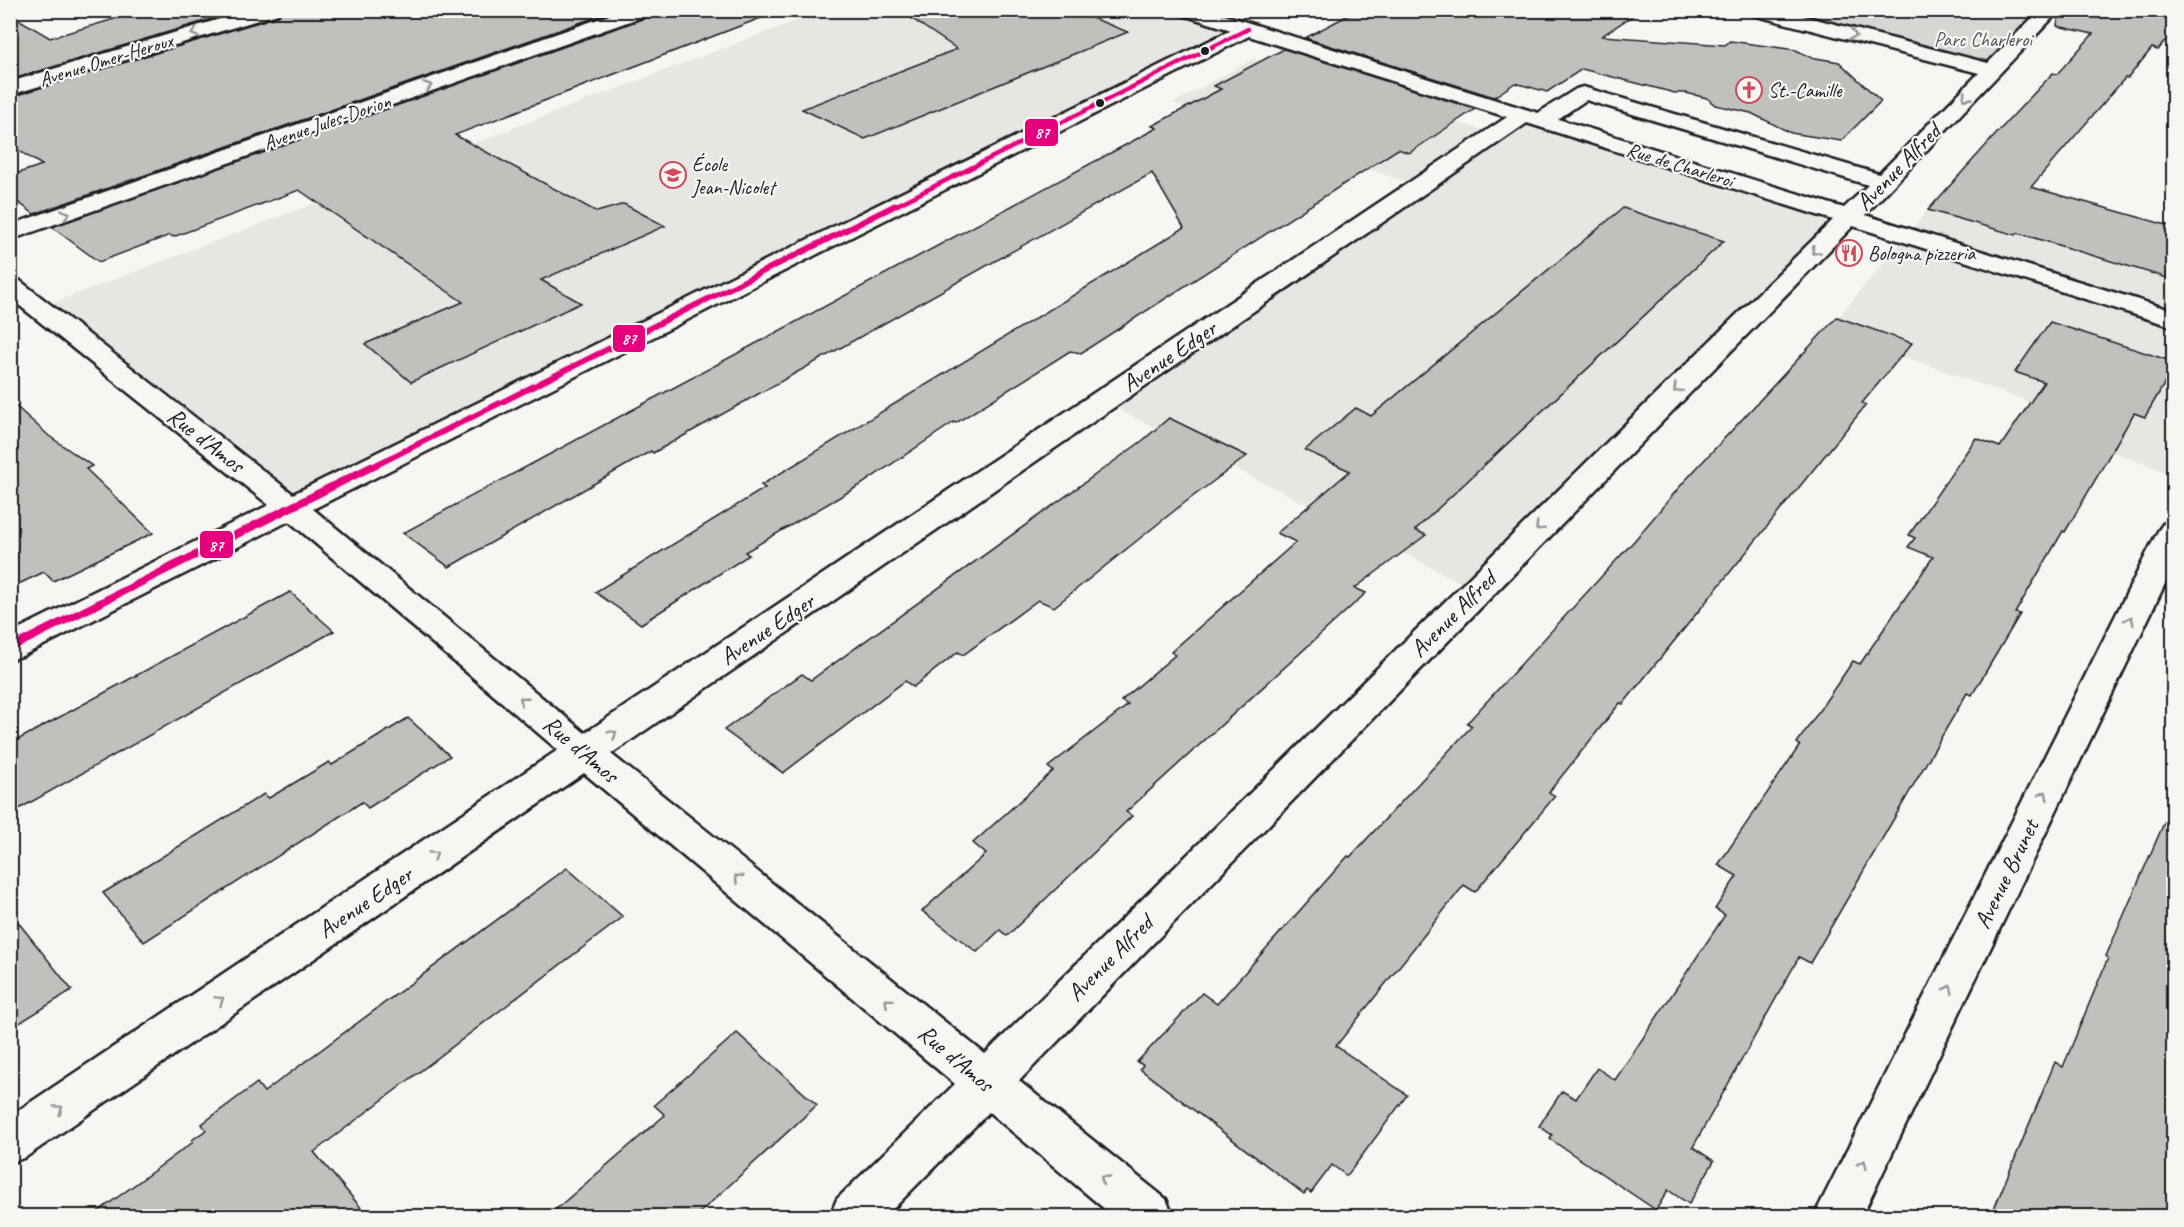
<svg xmlns="http://www.w3.org/2000/svg" width="2184" height="1227" font-family="Caveat,sans-serif">
  <style>
    .built { fill: #e6e6e2 }
    .green { fill: #d6d6d2; stroke: #797977; stroke-width: 1.5 }
    .building { fill: #c0c0bd; stroke: #1c1c1c; stroke-width: 1.5 }
    .lines { fill: none; stroke-linecap: round; stroke-linejoin: round }
    .minor-casing { stroke: #1c1c1c; stroke-width: 5 }
    .minor { fill: #f6f6f2; fill-rule: evenodd }
    .bus-1-far2-casing { stroke: #f6f6f2; stroke-width: 8 }
    .bus-1-far1-casing { stroke: #f6f6f2; stroke-width: 10 }
    .bus-1-casing { stroke: #f6f6f2; stroke-width: 12 }
    .bus-1-far2 { stroke: #e5007d; stroke-width: 4.5 }
    .bus-1-far1 { stroke: #e5007d; stroke-width: 6 }
    .bus-1 { stroke: #e5007d; stroke-width: 8 }
    .oneway { stroke: #949492 }
    .bus-dot { fill: #1c1c1c; stroke: #f6f6f2; stroke-width: 2 }
    .labels { text-anchor: middle; dominant-baseline: central; stroke-width: 4.5; stroke-linejoin: round; paint-order: stroke }
    .far-park-label { font-size: 20px; fill: #545453; stroke: #f6f6f2 }
    .far-street-label { font-size: 20px; fill: #1c1c1c; stroke: #f6f6f2 }
    .far-poi-label { font-size: 20px; fill: #1c1c1c; stroke: #f6f6f2; text-anchor: start }
    .street-label { font-size: 24px; fill: #1c1c1c; stroke: #f6f6f2 }
    .line-badge { stroke: #f6f6f2; stroke-width: 2 }
    .badge-label { font-size: 16px; text-anchor: middle; font-weight: bold; fill: #fff }
  </style>
  <rect width="100%" height="100%" fill="#f6f6f2"/>
  <filter id="ink" filterUnits="userSpaceOnUse"><feTurbulence type="fractalNoise" baseFrequency=".0167" numOctaves="2"/><feDisplacementMap in="SourceGraphic" scale="12" xChannelSelector="R" yChannelSelector="G"/><feConvolveMatrix kernelMatrix="1 2 1 2 8 2 1 2 1" color-interpolation-filters="sRGB"/></filter>
  <g filter="url(#ink)">
    <g class="built">
      <polygon points="1187,10 1248,29 293,509 39,308 822,11"/>
      <polygon points="1253,59 1493,133 1523,116 1849,217 1476,590 1102,401 1419,186 1173,103"/>
      <polygon points="1956,177 2173,241 2173,475 2021,417 2027,401 1828,329"/>
    </g>
    <polygon class="green" points="1756,11 2051,11 1992,70"/>
    <g class="building">
      <polygon points="145,10 241,10 10,80 10,14 50,38"/>
      <polygon points="282,10 616,10 34,214 10,196 10,176 42,165 10,145 10,97 279,16"/>
      <polygon points="654,10 774,10 774,13 455,135 597,212 624,204 665,226 541,280 581,303 411,382 365,344 463,302 299,190 173,237 170,235 99,262 52,227 651,16"/>
      <polygon points="899,10 1072,10 1128,32 865,139 802,109 957,49"/>
      <polygon points="1358,10 1641,10 1602,36 1725,45 1730,41 1796,50 1810,57 1839,62 1881,101 1841,141 1791,133 1751,113 1715,105 1707,98 1686,93 1675,93 1582,69 1547,92 1515,83 1494,97 1305,38"/>
      <polygon points="2062,10 2174,10 2174,30 2158,50 2152,48 2128,78 2125,78 2031,187 2174,227 2174,280 2018,233 2016,235 1928,210 2007,122 2053,73 2057,74 2093,34 2057,26 2059,15"/>
      <polygon points="1284,49 1475,109 1409,153 1398,149 1081,353 1070,351 956,423 954,422 862,484 745,552 749,555 641,624 595,592 765,488 761,485 1184,228 1152,173 653,453 651,451 449,567 403,533 1157,128 1152,126 1221,89 1214,86"/>
      <polygon points="1623,208 1724,241 1415,530 1426,535 1355,588 1366,593 1126,812 1132,816 1007,936 1000,930 977,952 922,911 986,854 973,843 1053,771 1048,767 1128,705 1121,701 1175,655 1171,652 1296,542 1277,533 1350,471 1305,450 1356,408 1371,416"/>
      <polygon points="1837,317 1912,343 1862,403 1866,405 1848,427 1623,704 1620,703 1549,792 1555,796 1516,843 1475,892 1464,885 1336,1046 1407,1095 1347,1176 1332,1165 1311,1193 1307,1190 1304,1194 1140,1069 1143,1065 1137,1062 1202,993 1217,1004 1348,856 1350,857 1472,726 1467,723 1634,541 1682,484"/>
      <polygon points="2050,322 2174,362 2174,367 2145,417 2134,413 2065,532 2063,531 2015,613 2020,614 1972,695 1967,693 1810,963 1799,957 1693,1147 1714,1161 1689,1204 1668,1190 1656,1210 1550,1139 1552,1135 1539,1126 1562,1091 1576,1099 1597,1068 1615,1080 1725,915 1715,909 1737,876 1718,865 1800,745 1797,743 1853,661 1860,664 1933,557 1908,547 1915,538 1909,535 1976,438 2000,447 2044,382 2015,372"/>
      <polygon points="10,401 49,436 92,466 86,469 153,533 53,581 44,572 10,588"/>
      <polygon points="1169,418 1247,456 1179,507 1054,607 1038,600 963,655 958,652 913,687 905,681 783,773 724,730 802,674 811,680 1142,441"/>
      <polygon points="290,592 334,631 10,814 10,744"/>
      <polygon points="408,718 450,756 368,808 362,802 144,942 103,893 264,794 269,798 329,762 332,765"/>
      <polygon points="2174,800 2174,1188 2165,1216 1991,1216 2055,1062 2063,1067 2108,958 2106,956"/>
      <polygon points="567,868 623,917 314,1152 368,1216 92,1216 193,1142 192,1140 206,1130 202,1124 257,1083 264,1092"/>
      <polygon points="10,912 72,990 10,1029"/>
      <polygon points="737,1033 817,1105 696,1216 548,1216 665,1115 654,1105"/>
    </g>
    <g class="lines">
      <defs>
        <g id="minor">
          <polygon points="250,10 280,10 278,14 10,95 10,82"/>
          <polygon points="624,10 652,10 650,14 10,240 10,225"/>
          <path d="M 1178,10 L 1208,10 L 1538,113 L 1576,89 L 1583,87 L 1879,174 L 1979,73 L 1749,14 L 1747,10 L 1780,10 L 1988,63 L 2040,10 L 2060,10 L 1865,215 L 2174,311 L 2174,327 L 1853,226 L 1019,1081 L 1166,1199 L 1173,1216 L 1113,1216 L 989,1112 L 886,1216 L 830,1216 L 837,1199 L 955,1084 L 584,773 L 26,1157 L 10,1163 L 10,1116 L 558,750 L 289,521 L 22,656 L 10,660 L 10,633 L 269,505 L 10,298 L 10,278 L 19,280 L 293,494 L 1231,30 L 1180,14 ZM 1249,36 L 1507,117 L 585,733 L 313,509 ZM 1586,100 L 1868,185 L 1844,208 L 1558,119 ZM 1527,123 L 1833,220 L 985,1054 L 611,754 Z"/>
          <polygon points="2174,521 2174,565 1862,1216 1814,1216 2158,531 2163,524"/>
        </g>
      </defs>
      <use href="#minor" class="minor-casing"/>
      <use href="#minor" class="minor"/>
      <defs>
        <polyline id="bus-1-far2" points="893,207 1248,29"/>
        <polyline id="bus-1-far1" points="368,469 896,205"/>
        <polyline id="bus-1" points="10,648 371,467"/>
      </defs>
      <use href="#bus-1-far2" class="bus-1-far2-casing"/>
      <use href="#bus-1-far1" class="bus-1-far1-casing"/>
      <use href="#bus-1" class="bus-1-casing"/>
      <use href="#bus-1-far2" class="bus-1-far2"/>
      <use href="#bus-1-far1" class="bus-1-far1"/>
      <use href="#bus-1" class="bus-1"/>
    </g>
    <defs><path id="oneway-chevron" d="M-2-3.5L2.5 0L-2 3.5" fill="none" stroke-width="1.6" stroke-linecap="round" stroke-linejoin="round" transform="scale(1.5)"/></defs>
    <g class="oneway">
      <use href="#oneway-chevron" transform="translate(195 33) rotate(163)"/>
      <use href="#oneway-chevron" transform="translate(1853 35) rotate(14)"/>
      <use href="#oneway-chevron" transform="translate(428 86) rotate(-19)"/>
      <use href="#oneway-chevron" transform="translate(1966 97) rotate(134)"/>
      <use href="#oneway-chevron" transform="translate(66 214) rotate(-19)"/>
      <use href="#oneway-chevron" transform="translate(1815 251) rotate(135)"/>
      <use href="#oneway-chevron" transform="translate(1677 389) rotate(135)"/>
      <use href="#oneway-chevron" transform="translate(1539 527) rotate(135)"/>
      <use href="#oneway-chevron" transform="translate(2130 620) rotate(-64)"/>
      <use href="#oneway-chevron" transform="translate(523 700) rotate(-140)"/>
      <use href="#oneway-chevron" transform="translate(613 734) rotate(-34)"/>
      <use href="#oneway-chevron" transform="translate(2044 795) rotate(-64)"/>
      <use href="#oneway-chevron" transform="translate(434 855) rotate(-34)"/>
      <use href="#oneway-chevron" transform="translate(738 878) rotate(-140)"/>
      <use href="#oneway-chevron" transform="translate(1949 989) rotate(-64)"/>
      <use href="#oneway-chevron" transform="translate(220 1000) rotate(-34)"/>
      <use href="#oneway-chevron" transform="translate(888 1002) rotate(-140)"/>
      <use href="#oneway-chevron" transform="translate(59 1109) rotate(-34)"/>
      <use href="#oneway-chevron" transform="translate(1863 1164) rotate(-64)"/>
      <use href="#oneway-chevron" transform="translate(1104 1179) rotate(-141)"/>
    </g>
  </g>
  <defs>
    <symbol id="church-ring" viewBox="-11 -11 22 22"><circle r="9.5" fill="#f6f6f2" stroke="#d1495b" stroke-width="1.5"/><path d="M-1.2-6h2.4v3.5h3.3v2.4h-3.3V6h-2.4V-.1h-3.3v-2.4h3.3Z" fill="#d1495b"/></symbol>
    <symbol id="school-ring" viewBox="-11 -11 22 22"><circle r="9.5" fill="#f6f6f2" stroke="#d1495b" stroke-width="1.5"/><path d="M0-5L7-2L0 1L-7-2ZM-4 1L0 2.5L4 1V4Q0 6-4 4Z" fill="#d1495b"/></symbol>
    <symbol id="restaurant-ring" viewBox="-11 -11 22 22"><circle r="9.5" fill="#f6f6f2" stroke="#d1495b" stroke-width="1.5"/><path d="M-5-6h1v4h1v-4h1v4h1v-4h1v5L-1.5 .5V6h-2V.5L-5-1ZM5-6V6H3V1.5H1.5Q1.5-4 5-6Z" fill="#d1495b"/></symbol>
  </defs>
  <g fill-rule="evenodd">
    <use href="#church-ring" x="1734" y="75" width="30" height="30"/>
    <use href="#school-ring" x="658" y="160" width="30" height="30"/>
    <use href="#restaurant-ring" x="1834" y="238" width="30" height="30"/>
  </g>
  <g class="bus-dot">
    <circle cx="1205" cy="51" r="5"/>
    <circle cx="1100" cy="103" r="5"/>
  </g>
  <g class="labels">
    <g class="far-park-label">
      <text x="1983" y="39">Parc Charleroi</text>
    </g>
    <g class="far-street-label">
      <text transform="translate(106 60) rotate(-17)">Avenue Omer-Heroux</text>
      <text transform="translate(327 122) rotate(-19)">Avenue Jules-Dorion</text>
      <text transform="translate(1680 165) rotate(17)">Rue de Charleroi</text>
    </g>
    <g class="far-poi-label">
      <text x="1768" y="90">St.-Camille</text>
      <text x="692" y="164">École<tspan x="692" dy="23">Jean-Nicolet</tspan></text>
      <text x="1868" y="253">Bologna pizzeria</text>
    </g>
    <g class="street-label">
      <text transform="translate(1898 167) rotate(-46)">Avenue Alfred</text>
      <text transform="translate(1169 356) rotate(-34)">Avenue Edger</text>
      <text transform="translate(206 440) rotate(38)">Rue d'Amos</text>
      <text transform="translate(1453 614) rotate(-45)">Avenue Alfred</text>
      <text transform="translate(767 629) rotate(-34)">Avenue Edger</text>
      <text transform="translate(581 749) rotate(40)">Rue d'Amos</text>
      <text transform="translate(2006 874) rotate(-64)">Avenue Brunet</text>
      <text transform="translate(365 902) rotate(-34)">Avenue Edger</text>
      <text transform="translate(1110 958) rotate(-45)">Avenue Alfred</text>
      <text transform="translate(956 1058) rotate(40)">Rue d'Amos</text>
    </g>
  </g>
  <g class="line-badge">
    <rect x="1024" y="118" width="35" height="29" rx="6" fill="#e5007d"/>
    <rect x="612" y="324" width="34" height="29" rx="6" fill="#e5007d"/>
    <rect x="199" y="530" width="35" height="29" rx="6" fill="#e5007d"/>
  </g>
  <g class="badge-label">
    <text x="1042" y="138">87</text>
    <text x="629" y="344">87</text>
    <text x="216" y="551">87</text>
  </g>
  <rect width="2184" height="1227" fill="none" stroke="#f6f6f2" stroke-width="36"/>
  <rect x="18" y="18" width="2148" height="1191" fill="none" stroke="#1c1c1c" stroke-width="2" filter="url(#ink)"/>
</svg>
